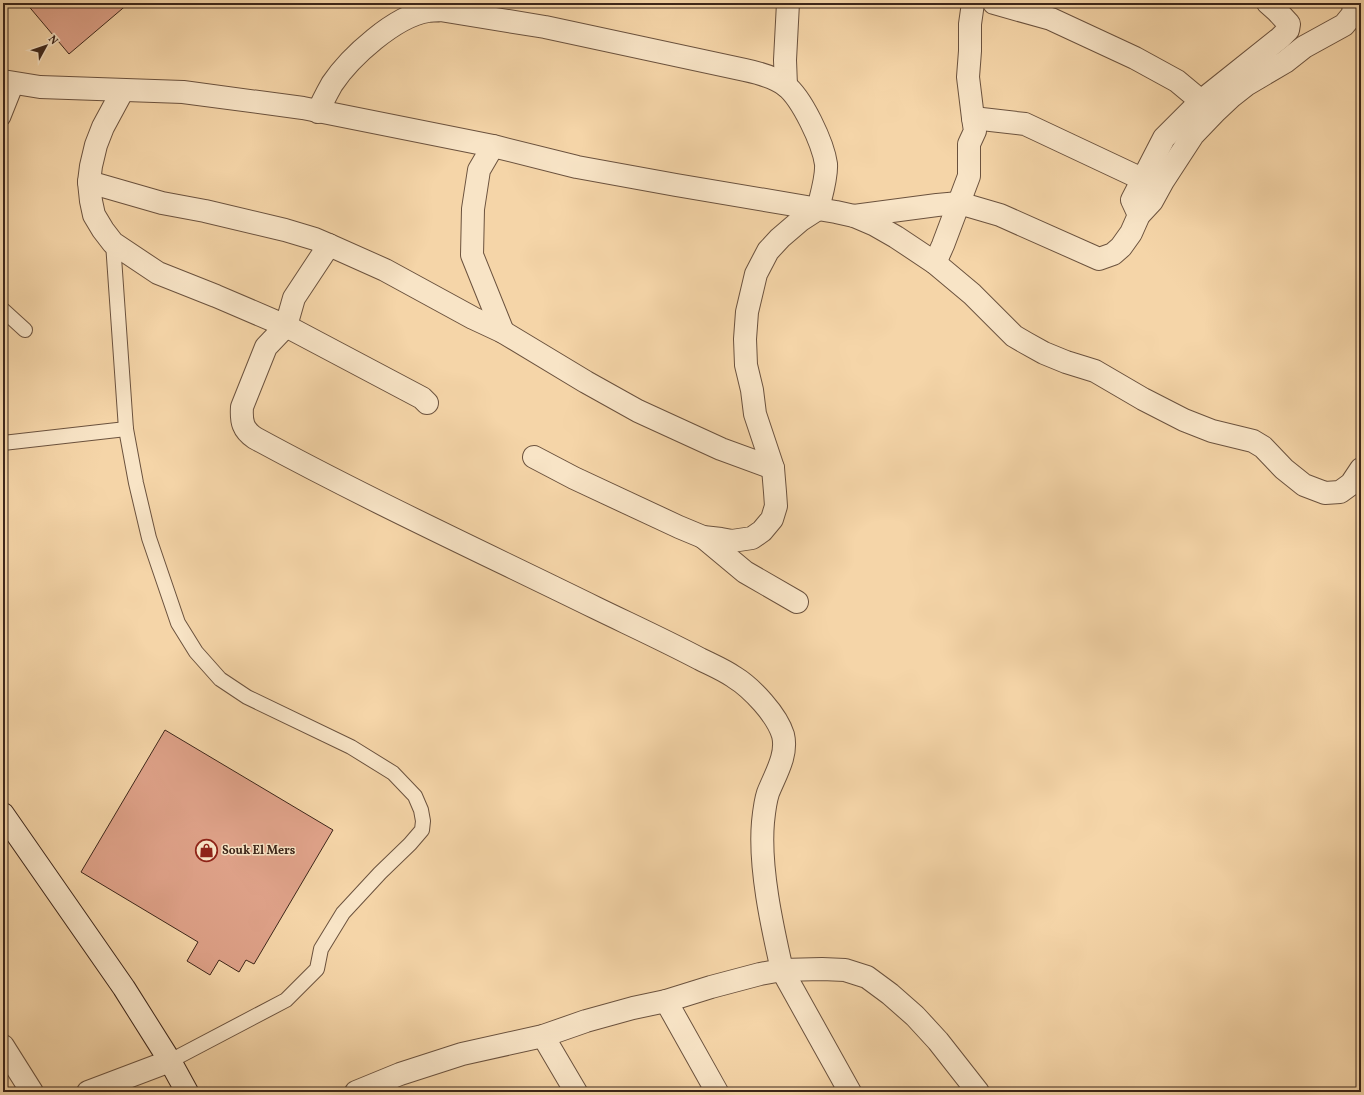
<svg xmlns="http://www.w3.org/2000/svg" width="1364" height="1095" font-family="Vollkorn,serif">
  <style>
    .building { fill: #dfa289; stroke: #3d261a }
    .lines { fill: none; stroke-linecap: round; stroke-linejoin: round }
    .lane-casing { stroke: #6b523e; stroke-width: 16 }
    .street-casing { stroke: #6b523e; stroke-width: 24 }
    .secondary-casing { stroke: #3d261a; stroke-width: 24 }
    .lane { stroke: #f8e4c6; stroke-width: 14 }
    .street { stroke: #f8e4c6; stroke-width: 22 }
    .secondary { stroke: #f8e4c6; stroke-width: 22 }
    .labels { text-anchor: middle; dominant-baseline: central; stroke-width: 3; stroke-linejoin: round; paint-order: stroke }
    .poi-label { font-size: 12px; font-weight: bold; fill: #3d261a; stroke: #f8e4c6; text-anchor: start }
  </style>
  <rect width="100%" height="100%" fill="#f5d5a8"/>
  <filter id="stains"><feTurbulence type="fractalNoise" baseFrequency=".005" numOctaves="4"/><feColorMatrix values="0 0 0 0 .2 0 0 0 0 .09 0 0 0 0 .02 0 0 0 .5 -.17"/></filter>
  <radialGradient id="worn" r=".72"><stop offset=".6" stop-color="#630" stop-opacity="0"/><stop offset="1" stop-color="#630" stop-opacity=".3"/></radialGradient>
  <g class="building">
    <polygon points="26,3 129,3 69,54"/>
    <polygon points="165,730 333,830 254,964 246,960 239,972 219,960 210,975 187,961 198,942 81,872"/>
  </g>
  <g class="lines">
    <defs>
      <g id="lane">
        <polyline points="3,118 17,83"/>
        <polyline points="113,243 126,429 136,483 149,538 178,623 196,652 220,679 247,697 351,747 393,773 415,796 421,810 423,821 422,830 410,844 380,873 343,913 321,949 317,969 286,1000 170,1061"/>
        <polyline points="3,310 25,330"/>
        <polyline points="3,443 126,429"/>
      </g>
      <g id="street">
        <polyline points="994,3 1051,19 1135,58 1177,81 1201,101"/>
        <polyline points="3,81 40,87 183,92 303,108 493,146 577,167 676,185 836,212 854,216 875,225 896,237 935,263 972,294 1014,336 1026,343 1044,353 1066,362 1095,371 1143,399 1184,420 1212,431 1253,441 1263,447 1284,469 1304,485 1325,493 1340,492 1351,484 1361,469"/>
        <polyline points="786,86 785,60 788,3"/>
        <polyline points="123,90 103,127 96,145 91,166 89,182 91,201 94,215 103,230 113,243 158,273 216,296 286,326 422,398 427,403"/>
        <path d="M 318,112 C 322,102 327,93 332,84 C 350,57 395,16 428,11 C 432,10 436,11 440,10 L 545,27 L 745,70 C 759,73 774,77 785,85 C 802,98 823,143 826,164 C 827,177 821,196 818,209 L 801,220 L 780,238 L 768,251 L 756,274 L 747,312 L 745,339 L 746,365 L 752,390 L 755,414 L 773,468 L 775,492 L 776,506 L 772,519 L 762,531 L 752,538 L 732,541 L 721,539 L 703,537 L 679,527 L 574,478 L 534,457"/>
        <polyline points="973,118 1025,124 1142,179"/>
        <polyline points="493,146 479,170 473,209 472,255 503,332"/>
        <polyline points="89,182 162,203 205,211 285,230 315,239 329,245 385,270 473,318 503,332 586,382 638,411 721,449 773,468"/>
        <polyline points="1139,215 1132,200 1164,138 1201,101 1280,38 1288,30 1289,24 1277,11 1268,3"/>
        <polyline points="854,216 937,205 959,203 1000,215 1099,259 1113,254 1121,247 1131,233 1139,215 1152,201 1163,181 1193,135 1216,111 1232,96 1246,85 1285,62 1304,47 1344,25 1353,14 1354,3"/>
        <path d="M 329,245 L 294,298 L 286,326 L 266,347 L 242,407 C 241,422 243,430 255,438 C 367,499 482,552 596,608 C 631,625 666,641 700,659 C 712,665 724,670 734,677 C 752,688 777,715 783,735 C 788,755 775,775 768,793 C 765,802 764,812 763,822 C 759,867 772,926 782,970 L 850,1092"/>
        <polyline points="935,263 943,245 969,176 969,144 975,131 973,118 968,77 970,51 970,24 973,3"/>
        <polyline points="703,537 745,572 797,602"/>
        <polyline points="666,1001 717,1092"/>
        <polyline points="543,1036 576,1092"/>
        <polyline points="3,1046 32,1092"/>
        <polyline points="88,1092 170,1061"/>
        <polyline points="356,1092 400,1074 462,1054 543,1036 586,1021 633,1008 666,1001 711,987 760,974 782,970 822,969 845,970 867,977 890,994 915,1016 938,1041 978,1092"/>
      </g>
      <polyline id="secondary" points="3,814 124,988 170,1061 187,1092"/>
    </defs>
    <use href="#lane" class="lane-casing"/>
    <use href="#street" class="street-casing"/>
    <use href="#secondary" class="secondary-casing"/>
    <use href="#lane" class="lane"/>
    <use href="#street" class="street"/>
    <use href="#secondary" class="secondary"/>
  </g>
  <defs>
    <symbol id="shop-ring" viewBox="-11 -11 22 22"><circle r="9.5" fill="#f8e4c6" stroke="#8f2418" stroke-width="1.5"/><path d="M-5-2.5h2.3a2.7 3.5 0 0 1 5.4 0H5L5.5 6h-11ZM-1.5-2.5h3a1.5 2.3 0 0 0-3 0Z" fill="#8f2418"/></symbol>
  </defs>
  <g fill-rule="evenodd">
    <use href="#shop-ring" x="194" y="838" width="25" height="25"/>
  </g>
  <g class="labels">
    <g class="poi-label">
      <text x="222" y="851">Souk El Mers</text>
    </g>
  </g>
  <rect width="1364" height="1095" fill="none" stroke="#f5d5a8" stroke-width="16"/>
  <rect x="4" y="4" width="1356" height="1087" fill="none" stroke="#3d261a" stroke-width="2"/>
  <rect x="8" y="8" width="1348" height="1079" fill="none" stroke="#3d261a"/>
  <g transform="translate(46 46) rotate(50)" stroke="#f8e4c6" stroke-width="3" paint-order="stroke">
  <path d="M0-3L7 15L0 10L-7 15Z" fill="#3d261a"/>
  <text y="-6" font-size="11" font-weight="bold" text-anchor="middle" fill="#3d261a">N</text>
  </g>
  <rect width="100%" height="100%" filter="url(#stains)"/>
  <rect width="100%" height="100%" fill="url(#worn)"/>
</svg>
